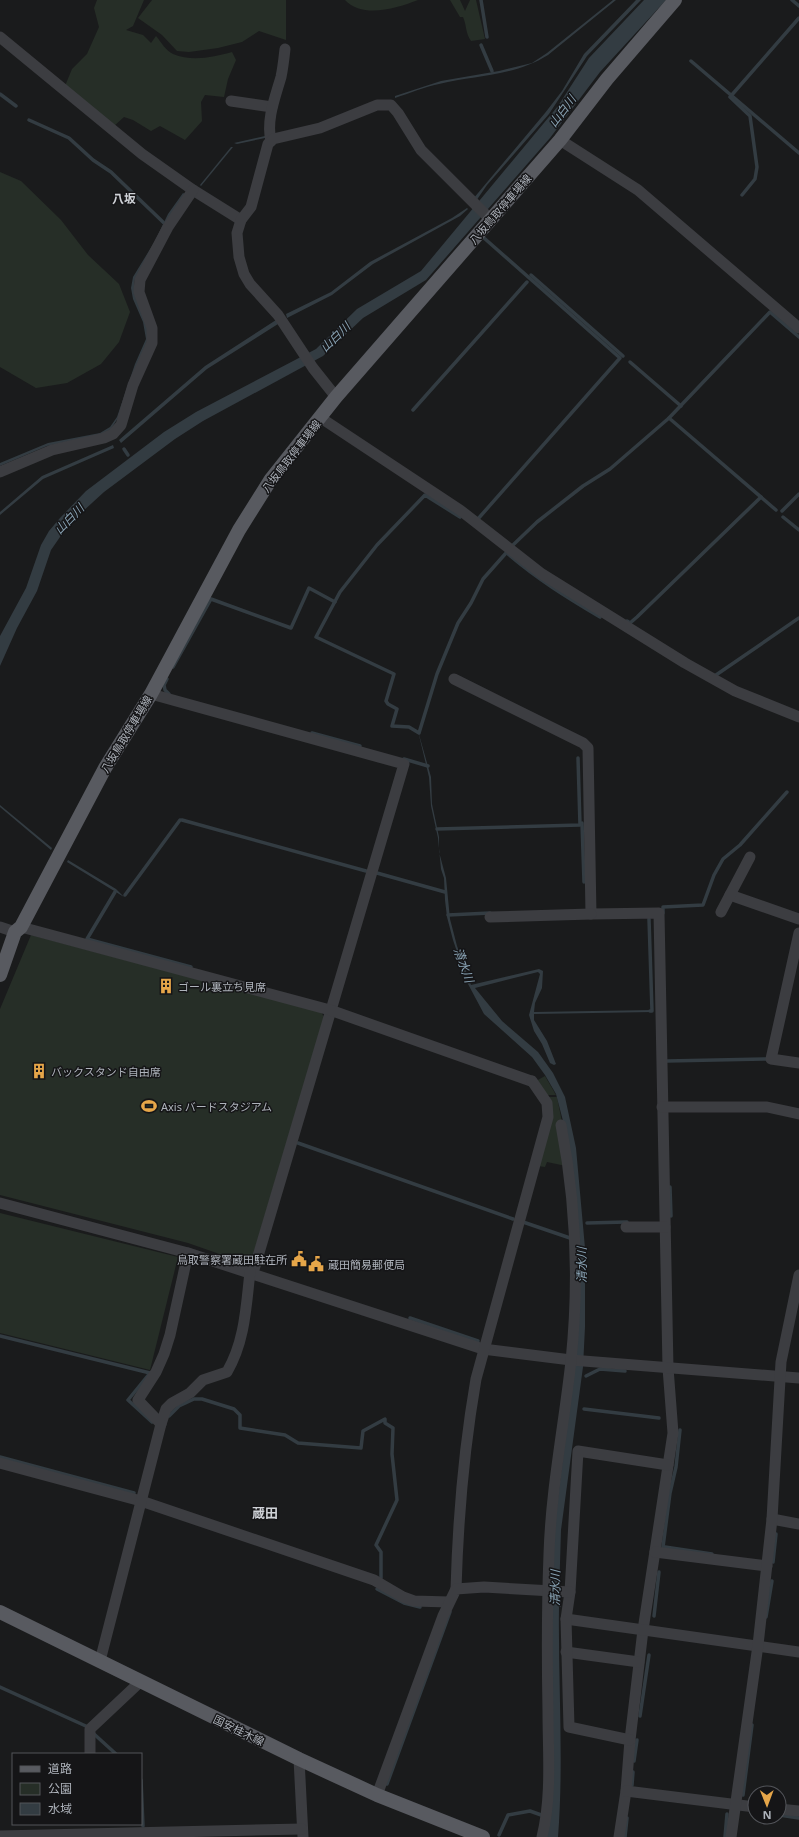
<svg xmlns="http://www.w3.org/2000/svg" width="799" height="1837" font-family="'Noto Sans','Noto Sans JP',sans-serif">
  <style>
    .green { fill: #262e27 }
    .water { fill: #333c42 }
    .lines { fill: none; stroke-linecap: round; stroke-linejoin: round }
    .stream { stroke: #333c42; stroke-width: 3.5 }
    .minor { stroke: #3c3d41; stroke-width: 11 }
    .major { stroke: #585a60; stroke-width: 14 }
    .labels { text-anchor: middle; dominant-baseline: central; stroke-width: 3; stroke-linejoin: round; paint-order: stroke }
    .street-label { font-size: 11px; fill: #aeb3bb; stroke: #151517 }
    .poi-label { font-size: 11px; fill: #aeb3bb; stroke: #151517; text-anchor: start }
    .water-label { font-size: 12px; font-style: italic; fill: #88a2b3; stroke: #151517 }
    .neighbourhood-label { font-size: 12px; font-weight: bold; fill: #cfd2d7; stroke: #151517 }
    .quarter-label { font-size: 13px; font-weight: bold; fill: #cfd2d7; stroke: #151517 }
  </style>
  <rect width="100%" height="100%" fill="#1a1b1c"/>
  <g class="green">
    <path d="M 97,0 L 144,0 L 133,26 L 126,30 L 143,35 L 151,43 L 156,36 C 161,42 166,51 173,54 C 192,62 214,57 232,52 L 236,60 L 228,79 L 224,97 L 205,95 L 201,102 L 202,121 L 185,140 L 160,126 L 151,131 L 133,120 L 124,117 L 114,126 L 65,86 L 72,69 L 87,54 L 99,27 L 94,8 Z"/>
    <polygon points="152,0 286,0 286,40 259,31 242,42 218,48 189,52 177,51 162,35 138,18"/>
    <path d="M 345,0 L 418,0 C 397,8 363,19 345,0 Z"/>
    <path d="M 450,0 L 460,0 L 465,11 L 470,0 L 476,0 L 485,39 L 471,41 C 465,32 467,26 463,17 L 460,17 Z"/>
    <polygon points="0,172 21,181 61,220 88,255 119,284 130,312 119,342 101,364 67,383 36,388 0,367"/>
    <polygon points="31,935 321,1012 324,1017 251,1262 248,1264 188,1243 0,1195 0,1009"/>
    <polygon points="545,1076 556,1095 545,1095 536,1081"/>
    <polygon points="547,1097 557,1097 562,1122 566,1166 547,1162 545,1167 538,1166"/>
    <polygon points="0,1213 178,1257 150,1370 0,1333"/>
  </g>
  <g class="water">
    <path d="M 613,0 L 616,0 L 548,55 C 515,76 476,75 439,84 C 424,87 410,93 395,98 L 395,96 L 441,81 L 499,71 L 532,63 L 547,53 Z"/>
    <polygon points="636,0 641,0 587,56 549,114 487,185 476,201 473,199 545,113 562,91 584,54"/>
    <polygon points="644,0 666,0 600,72 550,138 426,280 363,318 323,356 203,421 175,439 104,492 69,524 51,550 37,591 17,628 0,666 0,636 26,588 41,545 49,531 60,518 86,491 164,432 196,412 316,349 357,309 421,271 558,106 589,58"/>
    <polygon points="265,136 265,138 237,144 234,143"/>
    <polygon points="231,147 233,147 201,186 200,185"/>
    <path d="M 183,193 L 185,194 L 135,279 C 131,299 146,312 148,331 C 150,347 125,400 118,418 L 111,429 L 100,435 L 47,446 L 0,466 L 0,463 L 48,443 L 100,433 L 110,427 L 117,417 L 135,364 L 146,339 L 143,322 L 133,299 L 131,288 L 133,277 L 155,241 L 168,214 Z"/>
    <polygon points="467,208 468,209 460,216 373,264 332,295 287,318 286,314 331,292 370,262 452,218"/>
    <polygon points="276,320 278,324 207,369 121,443 119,440 205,366"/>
    <polygon points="113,445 114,448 43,479 0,515 0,512 42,476"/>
    <path d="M 418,731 L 431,777 L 432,804 L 439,837 L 439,852 L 446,878 L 450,919 L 457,946 L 471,985 L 539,969 L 543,971 L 542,988 L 535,1003 L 534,1012 L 653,1010 L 653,1012 L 534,1014 L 534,1020 L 547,1041 L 556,1064 L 554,1065 L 550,1063 L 542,1044 L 534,1031 L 529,1015 L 540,974 L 538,972 L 475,988 L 502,1021 L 538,1052 L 553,1073 L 565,1097 L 576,1148 L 585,1248 L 585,1327 L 583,1367 L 561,1530 L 559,1596 L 561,1607 L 559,1607 C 558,1684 564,1761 558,1837 L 545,1837 L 552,1547 L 574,1366 L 568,1140 L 556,1094 L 545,1075 L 532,1057 L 484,1014 L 468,984 L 453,940 L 447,917 L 445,900 L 444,878 L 441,869 L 438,838 L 431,806 L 429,777 Z"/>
    <polygon points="0,805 52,848 51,850 0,807"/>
    <polygon points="68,860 116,889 124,897 67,862"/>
  </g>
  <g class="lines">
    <g class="stream">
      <polyline points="481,0 487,37"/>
      <polyline points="792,0 799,6"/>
      <polyline points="481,45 492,71"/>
      <polyline points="691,61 799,153"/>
      <polyline points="0,94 16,106"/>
      <polyline points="29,120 69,138 93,160 111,172 164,223"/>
      <polyline points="742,195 755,179 757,167 750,116 730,97 799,18"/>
      <polyline points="531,275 623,356"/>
      <polyline points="630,362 681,406"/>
      <polyline points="413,410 527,282"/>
      <polyline points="669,418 776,510"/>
      <polyline points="124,449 128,455"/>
      <polyline points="782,511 799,494"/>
      <polyline points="460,517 425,495 377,545 340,592 316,637 394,674 386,701 388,704 397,709 392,726 409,727 419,733 437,674 458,623 471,603 483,579 506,553"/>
      <polyline points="783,517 799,530"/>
      <polyline points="477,520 620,358 484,238"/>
      <polyline points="513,545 537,522 583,486 610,469 669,418 770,312 799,337"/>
      <path d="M 508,554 C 537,579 568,598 600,617"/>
      <polyline points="627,621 630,623 637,617 761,497"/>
      <polyline points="173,667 211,599 291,628 309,588 335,602"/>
      <polyline points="716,675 799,618"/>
      <polyline points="167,679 164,685 165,690 169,694"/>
      <polyline points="312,733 360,746"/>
      <polyline points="404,759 428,766"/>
      <polyline points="182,820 366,871"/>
      <polyline points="582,823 584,882"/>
      <polyline points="437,829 580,825 578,758"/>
      <polyline points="377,873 445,892"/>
      <polyline points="115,892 87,939 191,967"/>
      <polyline points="125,895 180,820"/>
      <polyline points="663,913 663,907 703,905 714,875 723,859 740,845 787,792"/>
      <polyline points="448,915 490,913"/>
      <polyline points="649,919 652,1011 650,1011"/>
      <polyline points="667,1061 767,1059"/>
      <polyline points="298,1143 513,1219"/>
      <polyline points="670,1187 671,1216"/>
      <polyline points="523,1222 570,1238"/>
      <polyline points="587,1223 627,1222"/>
      <polyline points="410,1318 478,1341"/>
      <polyline points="0,1336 150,1373 128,1400 152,1422"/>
      <polyline points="586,1376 600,1369 625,1371"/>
      <polyline points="584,1409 659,1418"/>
      <polyline points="169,1416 179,1406 194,1399 202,1399 234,1409 240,1415 240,1428 285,1435 298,1443 361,1448 363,1431 385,1419 385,1423 393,1428 392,1454 397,1500 376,1545 381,1552 381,1578"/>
      <polyline points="0,1457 134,1493"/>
      <polyline points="663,1547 670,1493 676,1467 680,1430"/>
      <polyline points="665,1547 712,1554"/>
      <polyline points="773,1562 776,1534"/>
      <polyline points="377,1589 404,1603 420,1607"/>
      <polyline points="654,1616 659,1572"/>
      <polyline points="766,1617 772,1581"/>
      <polyline points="0,1687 88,1727"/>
      <polyline points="640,1716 649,1655"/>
      <polyline points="94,1734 116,1754"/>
      <polyline points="634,1761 637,1740"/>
      <polyline points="141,1780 143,1826"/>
      <polyline points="387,1784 450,1612"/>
      <polyline points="632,1785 633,1772"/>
      <polyline points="743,1795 752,1725"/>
      <polyline points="779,1815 799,1818"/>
      <polyline points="499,1835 508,1815 530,1811 544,1816"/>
      <polyline points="625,1837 627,1818"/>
      <polyline points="725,1837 727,1814"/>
    </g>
    <g class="minor">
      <polyline points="0,37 142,154 193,190 241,220"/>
      <polyline points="231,101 272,107"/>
      <polyline points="560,140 638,190 799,328"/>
      <path d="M 271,141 C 266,120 275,98 281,77 C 283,68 284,58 285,49"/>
      <polyline points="336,397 313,368 278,315 250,284 244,274 239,257 237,233 241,220 251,207 268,144 273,139 320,128 377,105 391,105 398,113 421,150 490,219"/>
      <polyline points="321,418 460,510 542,574 685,663 735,691 799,717"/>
      <polyline points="0,472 52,450 104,438 113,434 121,425 133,385 152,343 152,328 139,292 140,280 168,227 193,190"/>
      <polyline points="454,679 583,743 588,748 591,914 659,913 668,1368 673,1433 643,1630 630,1740 626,1791 619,1837"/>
      <polyline points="151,694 404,764 253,1273"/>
      <polyline points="730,895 799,919"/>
      <polyline points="721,912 750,857"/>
      <polyline points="490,917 591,914"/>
      <polyline points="0,927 15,932"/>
      <polyline points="21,927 330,1010 531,1081"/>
      <polyline points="799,933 771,1059 799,1063"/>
      <polyline points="662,1107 767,1107 799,1114"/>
      <polyline points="0,1203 188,1253 483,1349 571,1360 799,1378"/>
      <polyline points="626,1227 665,1227"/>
      <path d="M 161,1424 L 166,1409 L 172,1403 L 190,1393 L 203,1380 L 227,1372 C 245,1341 246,1307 250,1272"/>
      <polyline points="0,1463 141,1501 374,1580 403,1597 414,1601 449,1602"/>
      <polyline points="772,1519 799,1524"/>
      <polyline points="655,1552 767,1566"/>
      <path d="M 456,1589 C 458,1519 464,1448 476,1379 L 548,1117 L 547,1103 L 532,1081"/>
      <polyline points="566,1619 799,1652"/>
      <polyline points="566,1652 639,1662"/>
      <polyline points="100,1661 161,1424 138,1400 156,1372 164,1354 170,1335 188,1253"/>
      <polyline points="630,1740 569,1727 566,1619 570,1592 578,1451 668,1465"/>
      <polyline points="90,1754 90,1729 141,1681"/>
      <polyline points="299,1759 303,1837"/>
      <polyline points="626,1791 755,1807"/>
      <polyline points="377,1795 443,1616 456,1589 484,1587 570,1592"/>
      <polyline points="779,1809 799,1811"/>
      <polyline points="0,1836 302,1829"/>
      <path d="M 542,1837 C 552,1796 548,1753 548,1712 C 547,1659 547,1606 549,1554 C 551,1489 564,1425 571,1361 C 579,1283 576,1202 561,1125"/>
      <polyline points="731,1837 758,1645 772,1519 781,1362 799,1275"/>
    </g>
    <g class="major">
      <polyline points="0,975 15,932 21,927 105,768 151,694 239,530 271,479 336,397 560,140 607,79 675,0"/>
      <polyline points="0,1612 299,1759 377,1795 483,1837"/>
    </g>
  </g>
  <defs>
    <symbol id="building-bare" viewBox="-9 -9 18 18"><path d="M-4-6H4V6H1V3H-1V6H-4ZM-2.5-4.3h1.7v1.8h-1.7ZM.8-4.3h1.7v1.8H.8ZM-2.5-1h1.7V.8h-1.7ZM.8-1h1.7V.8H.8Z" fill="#e6a649" stroke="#151517" stroke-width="2.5" paint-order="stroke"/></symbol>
    <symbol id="stadium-bare" viewBox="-9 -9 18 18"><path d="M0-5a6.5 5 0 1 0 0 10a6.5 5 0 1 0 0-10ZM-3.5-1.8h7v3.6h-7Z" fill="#e6a649" stroke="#151517" stroke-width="2.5" paint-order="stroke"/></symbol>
    <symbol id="civic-bare" viewBox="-9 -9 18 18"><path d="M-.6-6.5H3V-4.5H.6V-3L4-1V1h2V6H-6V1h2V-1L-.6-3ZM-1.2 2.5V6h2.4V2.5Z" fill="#e6a649" stroke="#151517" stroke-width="2.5" paint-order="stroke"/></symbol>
  </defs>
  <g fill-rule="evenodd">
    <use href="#building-bare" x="155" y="975" width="22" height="22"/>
    <use href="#building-bare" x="28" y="1060" width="22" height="22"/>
    <use href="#stadium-bare" x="138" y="1095" width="22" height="22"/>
    <use href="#civic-bare" x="288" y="1248" width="22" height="22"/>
    <use href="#civic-bare" x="305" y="1253" width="22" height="22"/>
  </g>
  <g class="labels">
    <g class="street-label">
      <text transform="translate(500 209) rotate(-49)">八坂鳥取停車場線</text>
      <text transform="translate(291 456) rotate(-52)">八坂鳥取停車場線</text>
      <text transform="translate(126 734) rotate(-59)">八坂鳥取停車場線</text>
      <text transform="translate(239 1730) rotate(26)">国安桂木線</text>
    </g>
    <g class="poi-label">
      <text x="178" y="986">ゴール裏立ち見席</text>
      <text x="51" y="1071">バックスタンド自由席</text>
      <text x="161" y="1106">Axis バードスタジアム</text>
      <text x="287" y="1259" text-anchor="end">鳥取警察署蔵田駐在所</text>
      <text x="328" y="1264">蔵田簡易郵便局</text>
    </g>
    <g class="water-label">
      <text transform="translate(562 111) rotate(-53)">山白川</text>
      <text transform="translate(335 337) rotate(-44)">山白川</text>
      <text transform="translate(69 519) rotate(-46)">山白川</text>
      <text transform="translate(464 965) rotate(70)">清水川</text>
      <text transform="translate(581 1265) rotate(-90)">清水川</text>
      <text transform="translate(555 1588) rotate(-89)">清水川</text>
    </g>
    <g class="neighbourhood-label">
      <text x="124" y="198">八坂</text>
    </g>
    <g class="quarter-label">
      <text x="265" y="1513">蔵田</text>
    </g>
  </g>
  <rect x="12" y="1753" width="130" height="72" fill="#151517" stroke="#525459"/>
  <rect x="20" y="1766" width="20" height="6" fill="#585a60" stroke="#525459"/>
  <text x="48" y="1773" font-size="12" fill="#aeb3bb">道路</text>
  <rect x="20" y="1783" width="20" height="12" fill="#262e27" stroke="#525459"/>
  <text x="48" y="1793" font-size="12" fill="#aeb3bb">公園</text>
  <rect x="20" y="1803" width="20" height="12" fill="#333c42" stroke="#525459"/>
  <text x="48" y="1813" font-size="12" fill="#aeb3bb">水域</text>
  <g transform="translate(767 1805) rotate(179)"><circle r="19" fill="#151517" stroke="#525459"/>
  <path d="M0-3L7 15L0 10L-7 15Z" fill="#e6a649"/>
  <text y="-6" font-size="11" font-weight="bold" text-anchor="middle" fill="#aeb3bb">N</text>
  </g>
</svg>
